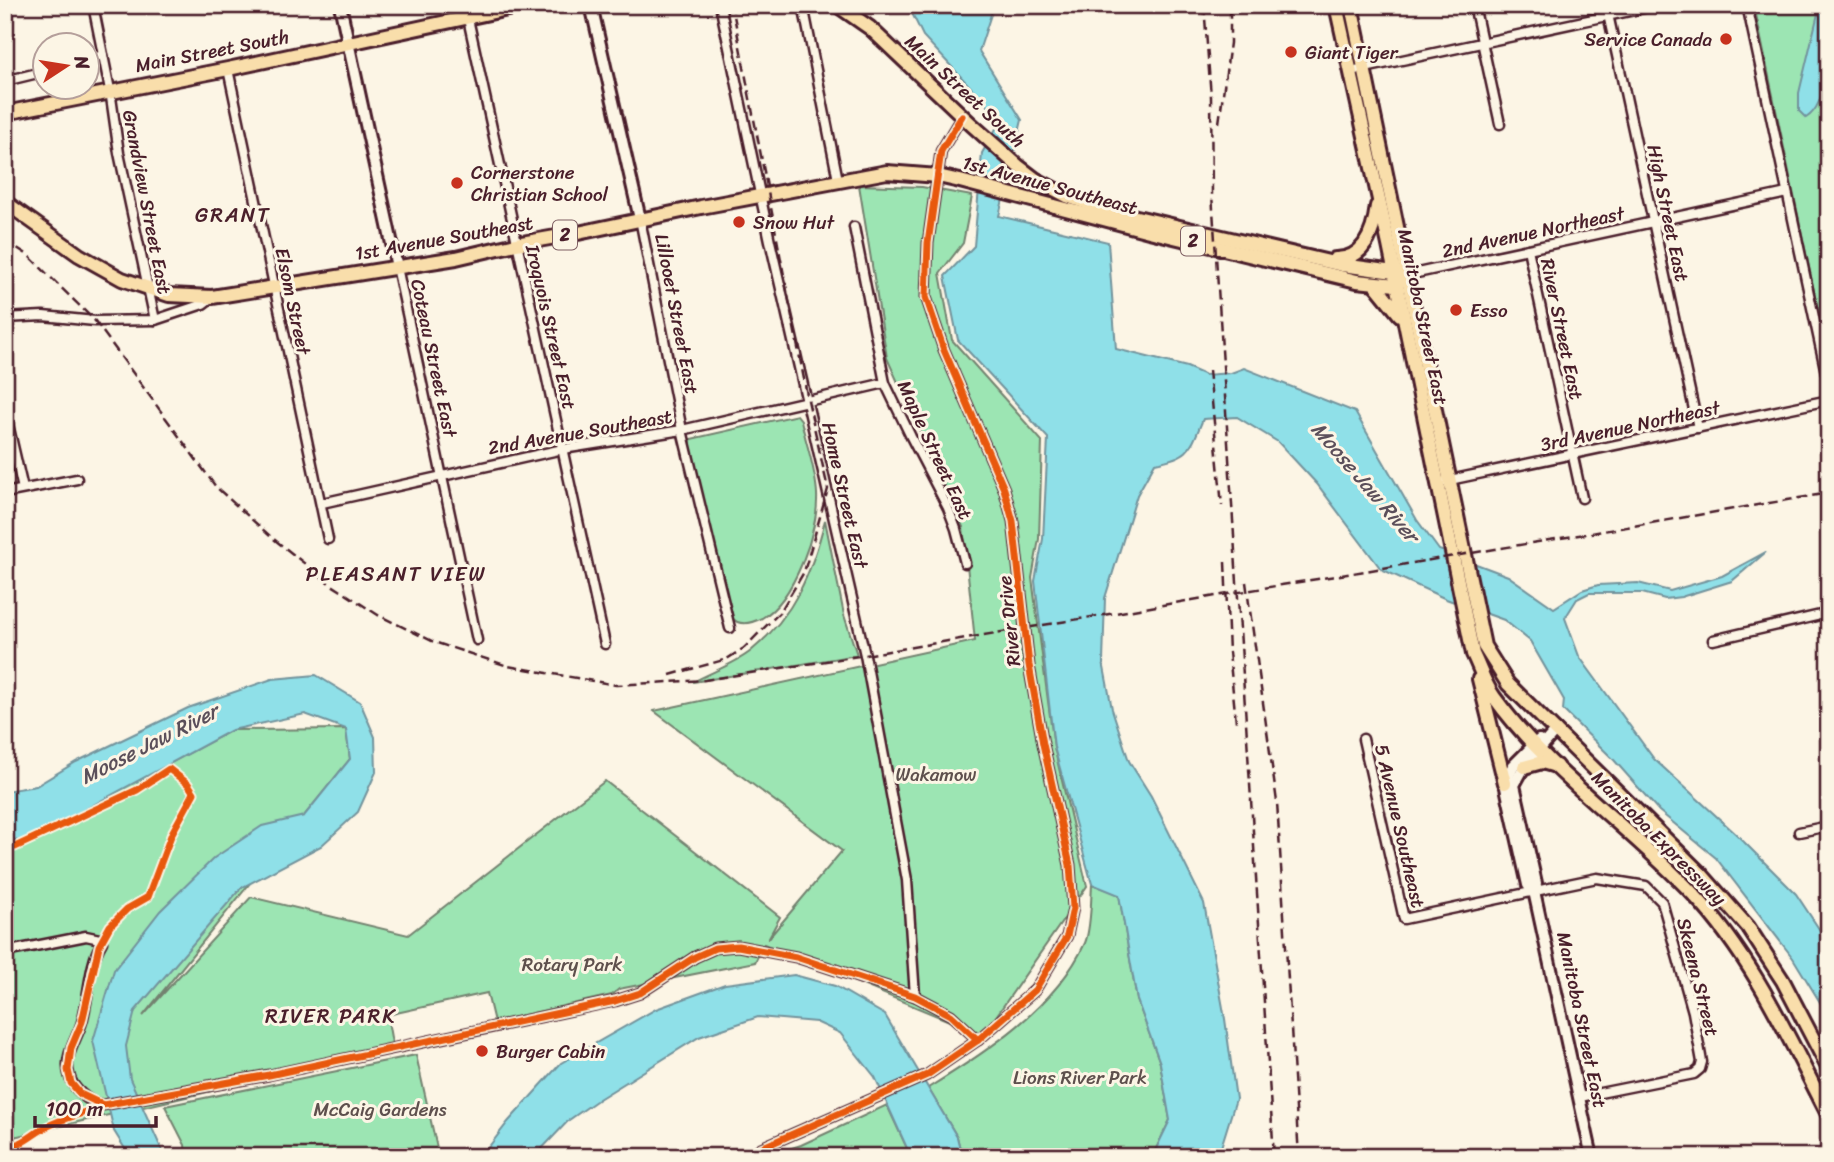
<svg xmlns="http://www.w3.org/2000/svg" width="1834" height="1162" font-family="Sriracha,sans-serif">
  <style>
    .green { fill: #9ce5b3; stroke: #73826f; stroke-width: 2 }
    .water { fill: #8fe0e8; stroke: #73939c; stroke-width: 2 }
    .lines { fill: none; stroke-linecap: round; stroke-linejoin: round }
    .street-casing { stroke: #4a1f2b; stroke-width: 13 }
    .secondary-casing { stroke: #4a1f2b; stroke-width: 16 }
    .primary-casing { stroke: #4a1f2b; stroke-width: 18 }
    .street { stroke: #fcf5e5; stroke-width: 8 }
    .secondary { stroke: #fcf5e5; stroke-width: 10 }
    .primary { stroke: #f9deab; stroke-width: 12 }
    .rail { stroke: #4a1f2b; stroke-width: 2.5; stroke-dasharray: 10 5; stroke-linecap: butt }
    .cycleway-casing { stroke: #fcf5e5; stroke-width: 11 }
    .cycleway { stroke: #e8590c; stroke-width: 7 }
    .poi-dot { fill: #c8321e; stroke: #fcf5e5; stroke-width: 2.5 }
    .labels { text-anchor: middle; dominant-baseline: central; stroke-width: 6; stroke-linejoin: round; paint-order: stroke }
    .shield { fill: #fcf5e5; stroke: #7f5f63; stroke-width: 2 }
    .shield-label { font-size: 18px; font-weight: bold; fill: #4a1f2b }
    .poi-label { font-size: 19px; fill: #4a1f2b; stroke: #fcf5e5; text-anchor: start }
    .street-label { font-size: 19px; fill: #4a1f2b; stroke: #fcf5e5 }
    .park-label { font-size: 19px; fill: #5e504d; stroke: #fcf5e5 }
    .neighbourhood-label { font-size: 21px; letter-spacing: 2px; fill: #4a1f2b; stroke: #fcf5e5 }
    .water-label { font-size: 21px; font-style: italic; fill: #5b4f5a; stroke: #fcf5e5 }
  </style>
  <rect width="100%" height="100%" fill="#fcf5e5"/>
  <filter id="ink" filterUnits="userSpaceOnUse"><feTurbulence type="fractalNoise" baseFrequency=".0143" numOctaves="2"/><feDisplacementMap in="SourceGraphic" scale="14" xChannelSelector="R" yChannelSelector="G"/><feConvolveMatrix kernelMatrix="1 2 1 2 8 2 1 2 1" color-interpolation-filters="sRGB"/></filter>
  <g filter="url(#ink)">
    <g class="green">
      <polygon points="1754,5 1829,5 1829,363"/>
      <polygon points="859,185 922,187 972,196 963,243 940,273 952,340 1042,441 1039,539 1032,578 1054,747 1087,886 983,1035 764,944 755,962 619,989 612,995 494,1022 487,993 387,1015 393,1049 5,1139 5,836 23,842 232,730 346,729 350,759 143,1016 251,897 408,935 605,781 780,917 768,939 842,851 654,711 975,641 963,527 887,358"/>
      <path d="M 797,415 L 801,420 C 806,444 816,470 817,494 C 819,530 794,600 762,618 C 752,623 740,627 732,618 L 691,447 L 691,439 Z"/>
      <path d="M 825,520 L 844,615 L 857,655 L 693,682 C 711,672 735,664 751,651 C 794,616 812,572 825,520 Z"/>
      <path d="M 1092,884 L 1119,894 L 1137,1000 L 1160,1063 L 1170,1120 L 1152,1157 L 962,1157 L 957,1137 L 928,1088 C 985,1053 1056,1007 1085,943 C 1091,929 1091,900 1092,884 Z"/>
      <polygon points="416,1055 439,1157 186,1157 185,1145 165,1106"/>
      <polygon points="887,1105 911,1157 764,1157 801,1145"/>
    </g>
    <g class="water">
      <path d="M 908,5 L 994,5 L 979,51 L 1022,120 L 999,216 L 1108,242 L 1116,349 L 1187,367 L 1205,375 L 1231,373 L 1244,368 L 1355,412 L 1417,520 L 1439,550 L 1508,576 L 1554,608 L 1582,590 L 1598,585 L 1638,583 L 1670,591 L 1722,576 L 1766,552 L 1732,581 L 1681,597 L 1665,599 L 1642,593 L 1589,593 L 1577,599 L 1565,618 L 1579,656 L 1654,759 L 1736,834 L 1796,894 L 1829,944 L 1829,1017 L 1793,958 L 1716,858 L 1659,811 L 1614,760 L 1563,710 L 1564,700 L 1530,641 L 1504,620 L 1446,599 L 1381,569 L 1317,484 L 1278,442 L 1237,417 L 1203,419 C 1190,450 1191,456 1155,463 L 1137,495 L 1105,598 L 1103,662 L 1112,709 L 1129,761 L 1151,796 L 1204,903 L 1225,1019 L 1236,1099 L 1218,1157 L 1152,1157 L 1170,1120 L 1160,1063 L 1137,1000 L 1119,895 L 1092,884 L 1054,747 L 1035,581 L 1043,539 L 1048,438 L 958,340 L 945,276 L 974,246 L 982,153 L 1001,120 L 923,36 Z"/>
      <path d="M 1820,5 L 1829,5 C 1829,33 1832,103 1806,118 L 1799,111 L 1799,93 Z"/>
      <polygon points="316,675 360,702 375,737 376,772 358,812 321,846 241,888 135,1011 126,1046 130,1079 165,1157 130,1157 114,1131 93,1041 114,970 160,911 214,858 262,826 304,816 350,759 346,729 305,714 232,730 23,843 5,836 5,791 36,786 76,762 188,708 272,679"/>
      <polygon points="794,975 835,986 885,1015 957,1137 962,1157 911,1157 875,1077 840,1033 816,1022 758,1017 699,1037 599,1099 569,1120 534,1157 481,1157 508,1122 561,1063 656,1009 725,984"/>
    </g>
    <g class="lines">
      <defs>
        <g id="street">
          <polyline points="93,5 110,90 119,153 155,320"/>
          <polyline points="465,5 605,644"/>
          <polyline points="720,5 770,241 865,655 907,880 915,996"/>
          <polyline points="803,5 838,180"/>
          <polyline points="1474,5 1500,124"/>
          <polyline points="1606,5 1698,428"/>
          <polyline points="1747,5 1829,387"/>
          <polyline points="88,59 103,55"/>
          <polyline points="228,69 328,539"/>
          <polyline points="1351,71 1658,5"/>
          <polyline points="5,81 46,71"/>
          <polyline points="640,219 682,430 730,628"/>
          <polyline points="854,227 885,383 911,437 948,508 956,529 965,563"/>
          <polyline points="1528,249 1582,498"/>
          <polyline points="397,267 477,640"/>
          <polyline points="1408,275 1787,193"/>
          <polyline points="5,318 43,316 95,321 155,320 203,304 212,297"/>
          <polyline points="5,411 23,489"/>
          <polyline points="1445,481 1829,400"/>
          <polyline points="5,493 77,479"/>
          <polyline points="322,503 563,449 682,430 885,383"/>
          <polyline points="1713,640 1829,613"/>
          <polyline points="1363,739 1404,919 1597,878 1646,886 1662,902 1693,1012 1702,1062 1700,1069 1694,1074 1580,1097"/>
          <polyline points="1799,832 1829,826"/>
          <path d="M 5,952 L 86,936 L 100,939 L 102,942 C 89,963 89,998 82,1022 C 77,1039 64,1055 69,1074 C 72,1089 88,1102 103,1105 L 269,1075 L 615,1001 L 640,993 L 695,957 L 715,948 L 738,946 L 796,957 L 915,996 L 951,1015 L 978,1040"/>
          <polyline points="748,1157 761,1148 927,1075 978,1040 1035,990 1067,936 1073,908 1070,865 1043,744 1029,665 1013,521 1004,489 944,350 926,297 928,243 941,151 962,116"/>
        </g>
        <g id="secondary">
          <polyline points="340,5 397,267"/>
          <polyline points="591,5 640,219"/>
          <polyline points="1556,730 1524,767 1514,785 1536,883 1534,891 1592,1157"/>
          <polyline points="1534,891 1528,885 1505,783 1513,766 1539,740"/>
        </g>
        <g id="primary">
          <polyline points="837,5 870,28 971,124 1018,166 1035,179 1067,196 1111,211 1342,265 1401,273"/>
          <path d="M 1336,5 L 1389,245 L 1473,654 C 1480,668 1485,685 1494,697 C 1549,773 1630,827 1694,895 C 1754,959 1789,1039 1829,1116"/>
          <polyline points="1351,5 1484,646 1508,684 1702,875 1748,927 1783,981 1829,1069"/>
          <polyline points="5,113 228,69 526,5"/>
          <polyline points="5,202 79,255 122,279 169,295 212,297 456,258 516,244 578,233 701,207 887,172 938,176 960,181 1149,231 1357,281 1396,285 1408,275"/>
          <path d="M 1335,259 C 1365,260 1374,231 1377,206"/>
          <polyline points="1374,283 1400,315"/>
          <polyline points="1479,679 1505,783"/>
          <polyline points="1524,767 1542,762 1556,766"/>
        </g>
      </defs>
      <use href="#street" class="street-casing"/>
      <use href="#secondary" class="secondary-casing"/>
      <use href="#primary" class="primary-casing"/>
      <use href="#street" class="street"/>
      <use href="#secondary" class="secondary"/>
      <use href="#primary" class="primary"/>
      <g class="rail">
        <polyline points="1204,5 1211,97 1212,194 1274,1157"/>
        <polyline points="1219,123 1230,43 1230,5"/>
        <polyline points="5,240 28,255 95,321 216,487 270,536 329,583 378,615 434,642 508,666 616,685 705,680 865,655 1829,493"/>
        <polyline points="1209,370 1222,506"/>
        <polyline points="1225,562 1229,652 1236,722"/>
        <polyline points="1246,582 1277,802 1299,1157"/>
        <polyline points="670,675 727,659 744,648 780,612 804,572 828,489 808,400 732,5"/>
      </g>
      <defs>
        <g id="cycleway">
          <polyline points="5,847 15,847 137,790 169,769 188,784 194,793 172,833 148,897 127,909 110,926 99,946 82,1022 71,1048 68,1070 71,1083 80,1094 103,1105 269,1075 615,1001 640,993 695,957 715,948 738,946 796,957 915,996 951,1015 978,1040"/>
          <path d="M 5,1146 C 22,1147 32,1134 46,1127 C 61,1119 78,1115 94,1109 L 97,1104"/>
          <polyline points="748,1157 761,1148 927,1075 978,1040 1035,990 1067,936 1073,908 1070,865 1043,744 1029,665 1013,521 1004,489 944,350 926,297 928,243 941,151 962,116"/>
        </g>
      </defs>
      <use href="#cycleway" class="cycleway-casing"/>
      <use href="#cycleway" class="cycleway"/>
    </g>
  </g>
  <g class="poi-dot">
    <circle cx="1726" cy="39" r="7"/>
    <circle cx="1291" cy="52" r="7"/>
    <circle cx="457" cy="183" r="7"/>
    <circle cx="739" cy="222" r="7"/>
    <circle cx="1456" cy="310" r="7"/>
    <circle cx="482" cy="1051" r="7"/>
  </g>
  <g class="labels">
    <g class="shield">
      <rect x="553" y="220.5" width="24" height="29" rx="5"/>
      <rect x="1181" y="226.5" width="24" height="29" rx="5"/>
    </g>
    <g class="shield-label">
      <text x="565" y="235">2</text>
      <text x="1193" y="241">2</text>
    </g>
    <g class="poi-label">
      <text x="1712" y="39" text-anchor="end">Service Canada</text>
      <text x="1305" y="52">Giant Tiger</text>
      <text x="471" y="172">Cornerstone<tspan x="471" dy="22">Christian School</tspan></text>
      <text x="753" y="222">Snow Hut</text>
      <text x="1470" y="310">Esso</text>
      <text x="496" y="1051">Burger Cabin</text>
    </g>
    <g class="street-label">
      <text transform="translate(212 51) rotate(-11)">Main Street South</text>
      <text transform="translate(965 91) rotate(43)">Main Street South</text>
      <text transform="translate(1050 185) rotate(15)">1st Avenue Southeast</text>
      <text transform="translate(147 202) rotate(79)">Grandview Street East</text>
      <text transform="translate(1668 213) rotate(78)">High Street East</text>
      <text transform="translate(1533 232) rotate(-12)">2nd Avenue Northeast</text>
      <text transform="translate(444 238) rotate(-10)">1st Avenue Southeast</text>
      <text transform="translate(293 301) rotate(78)">Elsom Street</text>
      <text transform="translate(677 314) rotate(79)">Lillooet Street East</text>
      <text transform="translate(1423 317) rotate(78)">Manitoba Street East</text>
      <text transform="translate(551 327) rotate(77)">Iroquois Street East</text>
      <text transform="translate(1562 329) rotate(78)">River Street East</text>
      <text transform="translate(434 358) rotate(78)">Coteau Street East</text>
      <text transform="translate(1630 426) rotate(-12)">3rd Avenue Northeast</text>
      <text transform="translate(580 432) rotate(-10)">2nd Avenue Southeast</text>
      <text transform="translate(935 450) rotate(65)">Maple Street East</text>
      <text transform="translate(845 495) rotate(77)">Home Street East</text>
      <text transform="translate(1009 621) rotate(-96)">River Drive</text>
      <text transform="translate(1400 826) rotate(77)">5 Avenue Southeast</text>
      <text transform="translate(1659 838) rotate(45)">Manitoba Expressway</text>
      <text transform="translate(1698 977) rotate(76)">Skeena Street</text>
      <text transform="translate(1582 1020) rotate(78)">Manitoba Street East</text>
    </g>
    <g class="park-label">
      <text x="936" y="774">Wakamow</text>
      <text x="572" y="964">Rotary Park</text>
      <text x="1080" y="1077">Lions River Park</text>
      <text x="380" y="1109">McCaig Gardens</text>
    </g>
    <g class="neighbourhood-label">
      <text x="233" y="215">GRANT</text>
      <text x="396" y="574">PLEASANT VIEW</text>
      <text x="331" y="1016">RIVER PARK</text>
    </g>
    <g class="water-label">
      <text transform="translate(1365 482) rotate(49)">Moose Jaw River</text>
      <text transform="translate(149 744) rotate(-27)">Moose Jaw River</text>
    </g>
  </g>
  <rect width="1834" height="1162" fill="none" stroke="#fcf5e5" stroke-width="28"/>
  <rect x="14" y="14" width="1806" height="1134" fill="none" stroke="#4a1f2b" stroke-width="2.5" filter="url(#ink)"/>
  <g transform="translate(66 66) rotate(78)"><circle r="33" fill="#fcf5e5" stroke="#b59f9b" stroke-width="2"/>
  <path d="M0-5L12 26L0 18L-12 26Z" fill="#c8321e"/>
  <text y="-10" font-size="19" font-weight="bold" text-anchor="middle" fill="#4a1f2b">N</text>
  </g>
  <path d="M35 1116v10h121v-10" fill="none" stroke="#4a1f2b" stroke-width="3.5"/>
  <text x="46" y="1116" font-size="21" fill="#4a1f2b" stroke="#fcf5e5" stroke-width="5" paint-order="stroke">100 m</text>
</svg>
